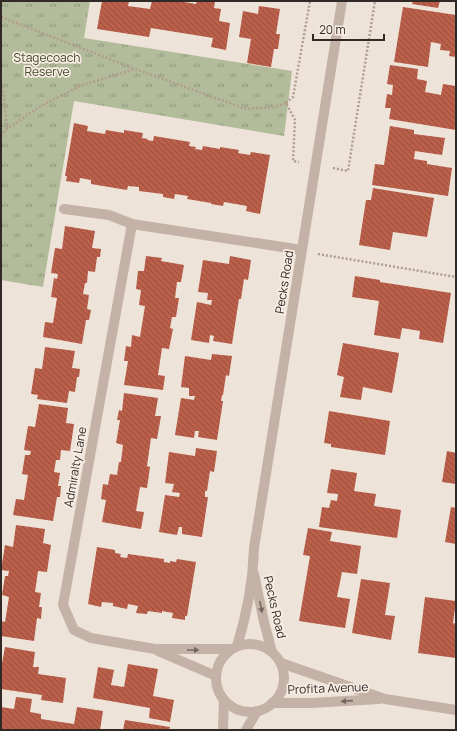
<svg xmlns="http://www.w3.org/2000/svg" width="457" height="731" font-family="Manrope,sans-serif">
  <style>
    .park { fill: url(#park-tufts) }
    .building { fill: url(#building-back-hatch) }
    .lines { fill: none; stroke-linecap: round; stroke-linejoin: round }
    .path { stroke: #b09c90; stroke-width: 2.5; stroke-dasharray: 2 2; stroke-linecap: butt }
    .lane { stroke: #c5b2a6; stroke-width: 10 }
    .street { stroke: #c5b2a6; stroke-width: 10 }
    .oneway { fill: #746760 }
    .labels { text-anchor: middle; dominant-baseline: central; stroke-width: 3.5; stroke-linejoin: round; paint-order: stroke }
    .park-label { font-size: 12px; fill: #434d2c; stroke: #f7ede4 }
    .street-label { font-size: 12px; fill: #312926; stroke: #f7ede4 }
  </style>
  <defs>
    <pattern id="park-tufts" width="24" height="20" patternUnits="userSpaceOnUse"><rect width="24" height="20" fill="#b2bb9a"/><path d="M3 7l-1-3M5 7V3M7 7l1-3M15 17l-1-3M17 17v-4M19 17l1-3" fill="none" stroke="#91987d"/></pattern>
    <pattern id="building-back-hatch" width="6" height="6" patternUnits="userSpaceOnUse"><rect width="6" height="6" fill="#ba5f4a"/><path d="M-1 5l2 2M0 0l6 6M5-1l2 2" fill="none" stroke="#984e3d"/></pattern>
  </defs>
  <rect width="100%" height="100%" fill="#eee3d8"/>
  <polygon class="park" points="1,1 90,1 84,38 292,71 284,136 74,101 43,287 1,280"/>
  <g class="building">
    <polygon points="102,1 129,1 128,6 150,9 152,1 178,1 196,4 197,1 215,1 214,8 221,9 219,21 230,23 226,50 211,47 213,38 151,28 149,37 97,29"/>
    <polygon points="413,1 440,1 438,8 412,4"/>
    <polygon points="259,6 280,9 276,34 280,34 278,49 274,49 271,67 247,63 251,39 239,37 243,11 258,14"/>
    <polygon points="403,7 456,15 456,57 449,56 450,51 440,50 441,44 431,42 428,67 394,62"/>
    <polygon points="390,65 418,69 417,79 427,81 425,92 441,95 443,84 456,86 456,130 389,119 391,108 385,108 387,94 392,95 393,85 387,84"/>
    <polygon points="74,123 88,126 87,131 105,134 106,130 124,133 124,130 143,133 142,138 148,139 147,140 153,141 154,136 190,142 189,146 196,147 195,149 202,150 203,146 220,149 220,147 239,150 238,153 250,155 251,152 270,155 260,214 246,211 247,206 224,202 223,206 211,204 211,203 187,199 188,196 175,194 174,199 163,197 163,194 139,191 139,187 128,186 127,190 91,184 91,180 80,178 79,183 66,181 67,176 65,176"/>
    <polygon points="390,126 414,130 414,134 445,138 442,155 415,151 414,159 427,161 427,164 452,168 448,196 372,185 375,164 384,165"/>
    <polygon points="373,188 434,198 427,237 393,232 390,250 359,245 366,200 371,200"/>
    <polygon points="65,226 95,231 92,248 101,249 100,257 97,257 95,272 88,271 87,283 85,283 83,294 89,295 87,309 91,310 89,320 86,320 82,344 43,337 45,322 53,323 57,298 51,297 54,278 57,279 58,274 51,273 55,248 62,249"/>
    <polygon points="146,256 162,258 161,261 184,265 181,282 177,282 175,298 179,298 176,317 172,317 170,328 173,329 169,349 162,348 158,375 165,376 163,390 124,385 128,361 124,361 126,346 131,347 132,335 140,337 145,306 139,305 141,290 136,289 138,271 144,271"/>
    <polygon points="230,256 251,260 248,280 244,279 241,299 239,299 232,344 213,341 214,336 210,335 209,343 191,340 197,302 211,305 212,300 207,300 208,293 198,292 203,260 229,264"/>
    <polygon points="355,276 380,280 380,282 451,293 443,343 419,339 420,331 402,328 400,339 374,335 379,301 352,297"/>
    <polygon points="343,343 399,353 392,393 363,387 361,400 340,397 344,377 337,375"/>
    <polygon points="45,347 75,351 72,368 80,369 79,377 77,377 75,392 69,391 67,403 37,399 38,395 31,394 35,368 42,369"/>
    <polygon points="212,354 232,356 229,376 226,375 223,395 222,395 221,401 223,401 217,440 198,437 199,431 195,431 194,438 175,435 181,398 194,400 195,396 189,396 189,388 181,387 185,356 211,360"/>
    <polygon points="124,393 158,398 155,416 161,416 157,439 151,438 147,466 150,467 147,488 140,487 136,511 144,512 141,529 102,522 106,500 101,499 103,484 108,485 110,474 117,475 119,462 121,462 123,445 116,443 120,420 117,420 119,410 122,411"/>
    <polygon points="39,404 68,408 66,423 74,424 70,451 61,450 60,460 56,460 54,472 60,473 58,486 61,486 60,497 57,497 53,521 13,515 16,499 24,500 28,475 22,474 25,455 30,455 31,451 24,450 28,426 35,427"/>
    <polygon points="329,411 390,421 385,455 331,447 331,444 324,443"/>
    <polygon points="196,448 217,451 214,472 210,471 207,491 205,491 205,497 208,497 202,537 182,534 182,527 179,527 177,535 159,532 165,495 179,497 180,493 172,492 174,484 165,483 169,452 195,456"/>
    <polygon points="447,451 456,453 456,484 442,482"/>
    <polygon points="331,469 357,473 354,491 376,494 374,506 401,510 397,538 319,527 322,507 329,508 331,500 337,501 338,494 327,493"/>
    <polygon points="451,507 456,508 456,544 445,542"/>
    <polygon points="16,525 45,529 43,543 51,545 47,572 38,571 35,592 41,593 39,607 42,607 41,619 37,618 34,641 1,636 1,621 5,622 9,597 2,595 5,576 8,576 9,571 1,570 5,545 13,547"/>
    <polygon points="308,528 332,532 330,541 361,546 357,574 342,572 337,597 350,599 345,628 299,621 310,556 303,555"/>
    <polygon points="97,547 115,550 115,553 121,554 120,557 127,558 128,554 164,559 164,562 170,563 170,561 176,562 177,559 196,562 187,616 185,616 185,620 172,618 173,613 162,611 162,613 148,611 147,614 136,613 138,606 128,604 127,609 113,606 113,603 102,602 101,607 88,604"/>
    <polygon points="361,579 390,583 385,615 395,616 391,640 352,633"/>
    <polygon points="425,597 456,601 453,623 456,624 456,658 418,653"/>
    <polygon points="5,647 35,652 33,667 39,667 38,674 66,678 63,703 41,700 42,695 1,689 1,669"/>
    <polygon points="128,664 158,669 153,696 174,700 170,722 149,718 150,708 93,698 98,667 114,670 111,685 124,687"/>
    <polygon points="16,697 32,699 30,712 41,714 41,719 74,724 77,707 103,711 100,730 1,730 1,707 14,709"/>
    <polygon points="125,720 170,727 169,730 123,730"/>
  </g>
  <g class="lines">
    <g class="path">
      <polyline points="1,17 135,69 246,109 275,107 286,103 295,120 293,161 299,162"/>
      <polyline points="1,83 4,96 7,129"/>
      <polyline points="286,103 293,97 310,1"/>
      <polyline points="1,136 7,129 39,107 80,86 135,69"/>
      <polyline points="333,168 348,171 375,1"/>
      <polyline points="318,254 456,277"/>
    </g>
    <g class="lane">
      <polyline points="64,209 109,215 132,224 302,250"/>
      <polyline points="132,224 63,605 74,630 91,638 155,649 231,649"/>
      <polyline points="158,651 216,676"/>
    </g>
    <g class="street">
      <polyline points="254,574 264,622 272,652"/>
      <circle cx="250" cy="678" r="34"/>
      <path d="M 237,646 C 247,614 253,582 254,548 L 342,1"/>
      <polyline points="281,663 385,699 456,710"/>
      <polyline points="272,703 312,703 379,699"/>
      <polyline points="223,730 224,700"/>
      <polyline points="246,730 257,711"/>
    </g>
  </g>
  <defs><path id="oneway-solid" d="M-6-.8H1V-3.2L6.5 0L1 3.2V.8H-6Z"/></defs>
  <g class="oneway">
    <use href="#oneway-solid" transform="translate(261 607) rotate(79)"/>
    <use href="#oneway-solid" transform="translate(193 650)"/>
    <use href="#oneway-solid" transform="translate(347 701) rotate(176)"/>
  </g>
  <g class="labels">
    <g class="park-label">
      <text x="47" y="57">Stagecoach<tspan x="47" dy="14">Reserve</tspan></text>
    </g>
    <g class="street-label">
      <text transform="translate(284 282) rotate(-81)">Pecks Road</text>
      <text transform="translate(75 467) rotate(-80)">Admiralty Lane</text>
      <text transform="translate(275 607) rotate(77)">Pecks Road</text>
      <text transform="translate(328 688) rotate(-2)">Profita Avenue</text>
    </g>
  </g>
  <rect width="457" height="731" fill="none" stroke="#312926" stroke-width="4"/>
  <path d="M313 34v6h71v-6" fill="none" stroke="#312926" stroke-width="2"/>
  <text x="319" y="34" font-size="12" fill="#312926" stroke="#f7ede4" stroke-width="3" paint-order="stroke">20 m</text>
</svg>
